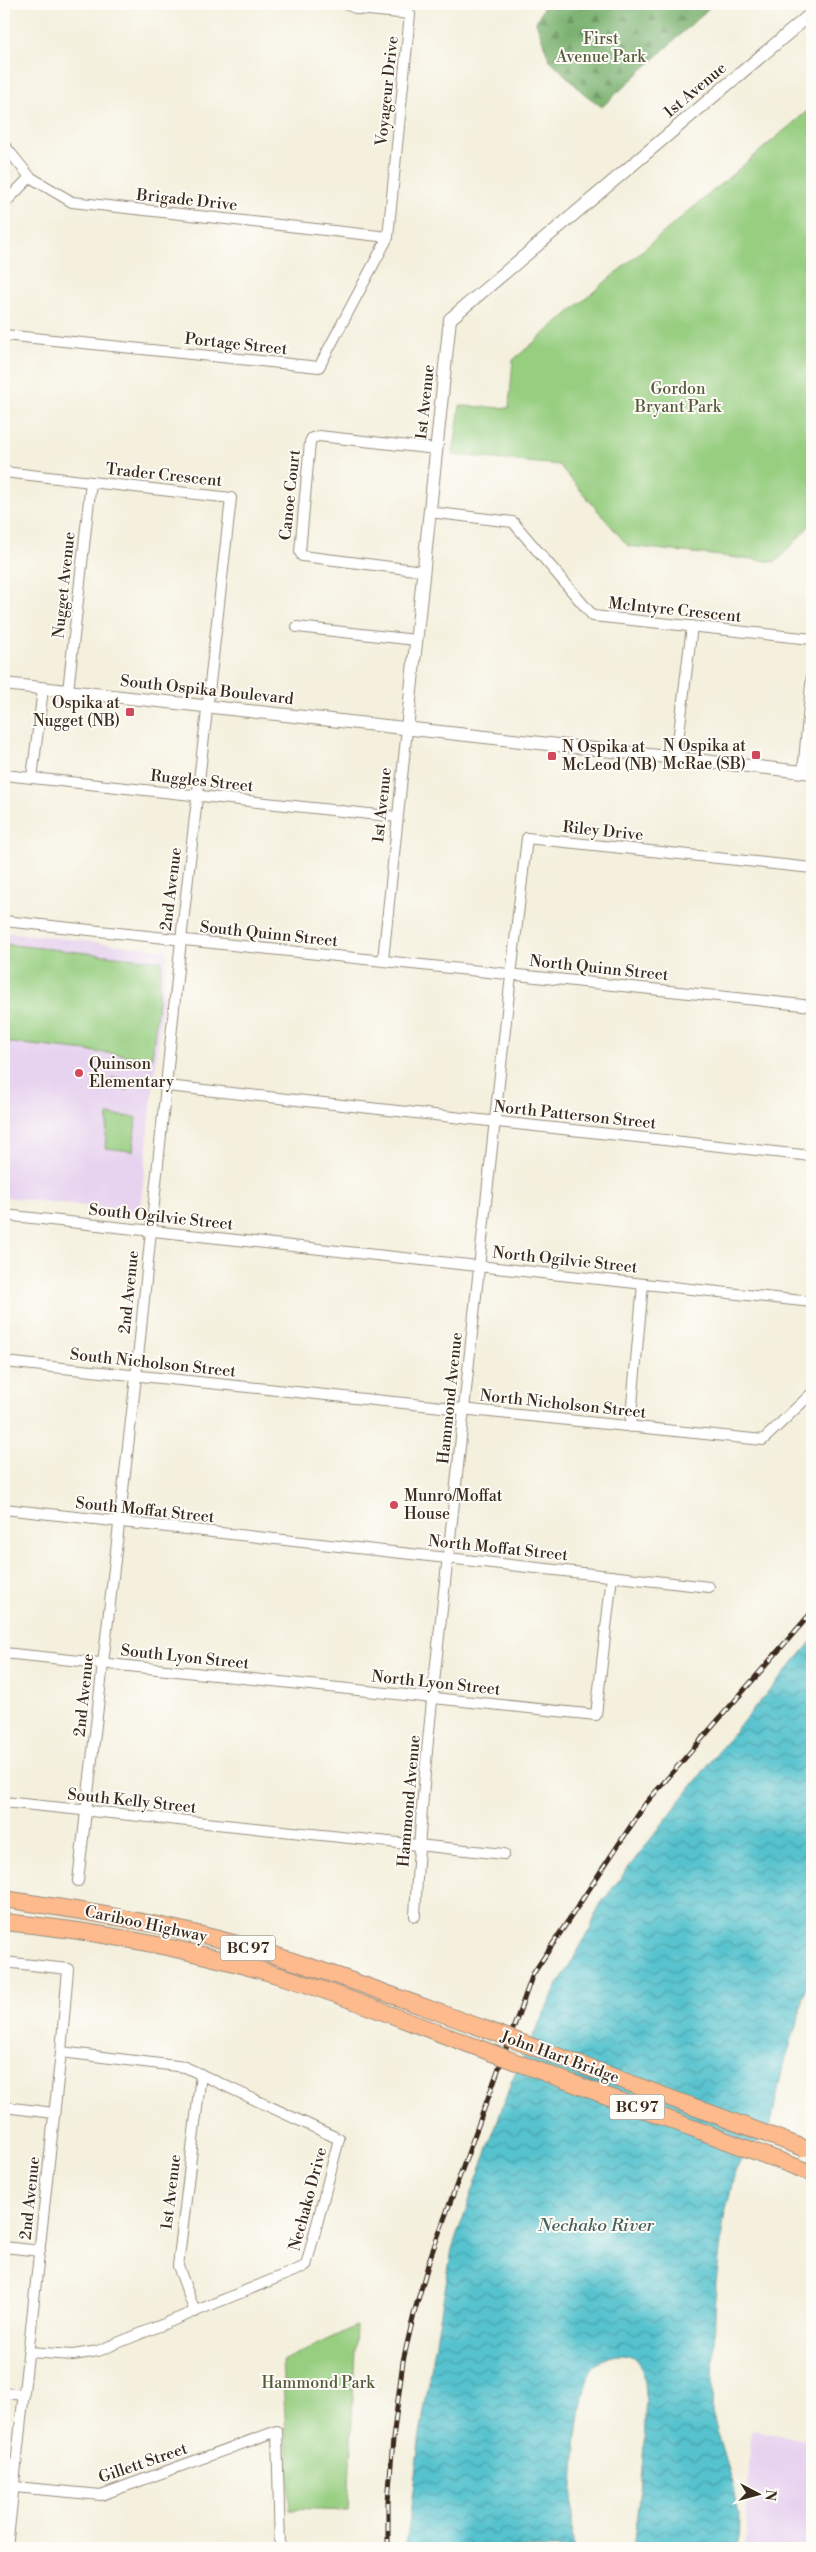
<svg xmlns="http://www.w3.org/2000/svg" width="816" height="2552" font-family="'Libre Bodoni',serif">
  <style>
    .built { fill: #e7d2ef }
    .forest { fill: url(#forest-firs); stroke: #5a6e46 }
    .park { fill: #97ce80; stroke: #697c4f }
    .garden { fill: url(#garden-furrows); stroke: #697c4f }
    .water { fill: url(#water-waves); stroke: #487676 }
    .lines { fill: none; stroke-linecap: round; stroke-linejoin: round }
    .minor-casing { stroke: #988d7e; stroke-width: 12 }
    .tertiary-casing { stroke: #988d7e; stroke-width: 14 }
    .trunk-casing { stroke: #988d7e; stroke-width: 18 }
    .minor { stroke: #fff; stroke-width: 10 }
    .tertiary { stroke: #fff; stroke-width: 12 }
    .trunk { stroke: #fcba8d; stroke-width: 16 }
    .rail-casing { stroke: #3b2a1e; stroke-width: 5 }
    .rail { stroke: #fdfcf7; stroke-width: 3; stroke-dasharray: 9; stroke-linecap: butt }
    .trunk-bridge-casing { stroke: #988d7e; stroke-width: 18; stroke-linecap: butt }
    .trunk-bridge { stroke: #fcba8d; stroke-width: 16 }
    .poi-dot { fill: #d1495b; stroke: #fdfcf7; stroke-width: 2 }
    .labels { text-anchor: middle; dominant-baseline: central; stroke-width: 4; stroke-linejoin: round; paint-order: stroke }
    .shield { fill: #fdfcf7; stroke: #75695f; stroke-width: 1 }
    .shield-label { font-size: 15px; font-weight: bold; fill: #3b2a1e }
    .park-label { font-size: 16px; fill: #575b3b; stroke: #fdfcf7 }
    .street-label { font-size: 16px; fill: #3b2a1e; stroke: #fdfcf7 }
    .poi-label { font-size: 16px; fill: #3b2a1e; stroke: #fdfcf7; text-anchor: start }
    .water-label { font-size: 18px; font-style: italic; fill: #445f5c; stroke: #fdfcf7 }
  </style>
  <defs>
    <pattern id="forest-firs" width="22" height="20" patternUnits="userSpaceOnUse" patternTransform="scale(1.25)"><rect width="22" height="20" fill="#79b16e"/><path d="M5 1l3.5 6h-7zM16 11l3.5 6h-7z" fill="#64905a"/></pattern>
    <pattern id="garden-furrows" width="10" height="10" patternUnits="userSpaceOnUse" patternTransform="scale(1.25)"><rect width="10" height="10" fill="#97ce80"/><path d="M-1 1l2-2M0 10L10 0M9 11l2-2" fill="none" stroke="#83b16e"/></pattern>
    <pattern id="water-waves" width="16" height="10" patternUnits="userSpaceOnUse" patternTransform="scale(1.25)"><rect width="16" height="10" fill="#55c2ce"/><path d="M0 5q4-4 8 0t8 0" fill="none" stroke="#489ea7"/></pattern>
  </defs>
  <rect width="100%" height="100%" fill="#fdfcf7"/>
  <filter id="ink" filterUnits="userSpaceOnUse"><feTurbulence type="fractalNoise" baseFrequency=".02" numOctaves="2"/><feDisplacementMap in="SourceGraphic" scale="10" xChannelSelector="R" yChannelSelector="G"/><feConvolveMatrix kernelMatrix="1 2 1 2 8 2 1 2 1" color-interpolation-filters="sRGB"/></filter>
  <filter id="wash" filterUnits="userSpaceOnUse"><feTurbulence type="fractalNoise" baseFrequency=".0096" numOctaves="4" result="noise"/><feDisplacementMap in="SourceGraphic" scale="20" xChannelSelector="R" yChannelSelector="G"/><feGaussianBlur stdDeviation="1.12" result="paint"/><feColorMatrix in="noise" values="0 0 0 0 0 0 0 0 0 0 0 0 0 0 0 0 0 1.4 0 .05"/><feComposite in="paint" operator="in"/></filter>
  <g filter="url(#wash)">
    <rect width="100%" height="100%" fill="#f4f0dd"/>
    <g class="built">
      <polygon points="4,932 168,950 140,1212 4,1197"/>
      <polygon points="751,2430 812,2441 812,2548 745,2548"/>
    </g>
    <polygon class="forest" points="545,4 705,4 708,9 602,107 582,92 549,59 536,22"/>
    <g class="park">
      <polygon points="812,107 812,523 776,562 628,546 559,465 453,455 460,406 509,408 513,360"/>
      <polygon points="4,944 162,961 152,1058 4,1042"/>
      <polygon points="108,1115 136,1117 133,1151 105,1148"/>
      <polygon points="356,2326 348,2511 290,2509 282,2361"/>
    </g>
    <polygon class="garden" points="112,1078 129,1080 128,1090 110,1088"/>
    <path class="water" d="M 812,1641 L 812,1956 L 801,2010 L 782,2071 L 770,2129 L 740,2162 L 735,2172 L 724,2218 L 716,2283 L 712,2413 L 733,2484 L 739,2514 L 738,2548 L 633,2548 C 638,2505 644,2462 645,2419 C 645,2403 648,2382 641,2366 C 637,2357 628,2354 619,2354 C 608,2354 597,2362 591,2371 C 577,2394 568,2521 574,2548 L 406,2548 L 420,2434 L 452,2249 L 512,2080 L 557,1986 L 590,1930 L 598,1907 L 729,1738 Z"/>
  </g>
  <g filter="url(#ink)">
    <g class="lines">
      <defs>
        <g id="minor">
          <polyline points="4,145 30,177 72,202 388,237"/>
          <polyline points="4,204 30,177"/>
          <polyline points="4,335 319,367 388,237 410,14 358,9 345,4"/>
          <polyline points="4,472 231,498 181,940 136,1377 78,1881"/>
          <polyline points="429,512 513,522 593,616 812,639"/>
          <polyline points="423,571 302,556 300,552 310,442 312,438 319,436 436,449"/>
          <polyline points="297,627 416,640"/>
          <polyline points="68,691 91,482"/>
          <polyline points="676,758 692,626"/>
          <polyline points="803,772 812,674"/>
          <polyline points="4,775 397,817"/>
          <polyline points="32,778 43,689"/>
          <polyline points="4,921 812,1006"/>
          <polyline points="383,960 407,729"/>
          <polyline points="167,1086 812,1156"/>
          <polyline points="4,1215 812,1302"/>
          <polyline points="4,1362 763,1440 812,1393"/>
          <polyline points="630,1427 643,1284"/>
          <polyline points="4,1509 709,1587"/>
          <polyline points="4,1653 596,1715 612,1576"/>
          <polyline points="4,1802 504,1854"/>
          <path d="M 415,1916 C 422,1765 442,1615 458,1466 C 480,1256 502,1047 527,838 L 812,868"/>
          <polyline points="4,1962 68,1969 61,2052 7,2548"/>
          <polyline points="4,2107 54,2113"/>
          <polyline points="4,2247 40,2251"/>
          <polyline points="195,2312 178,2266 201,2074"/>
          <polyline points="29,2352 73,2355 98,2351 306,2266 339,2139 185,2067 61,2052"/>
          <polyline points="4,2393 24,2395"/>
          <polyline points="15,2487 101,2495 277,2431 280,2548"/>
        </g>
        <g id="tertiary">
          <polyline points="4,684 812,773"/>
          <polyline points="407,729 450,319 812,13"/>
        </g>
        <g id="trunk">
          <path d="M 4,1899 C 84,1911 163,1923 241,1945 C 324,1969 404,2000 485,2029"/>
          <path d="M 4,1922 C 99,1931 195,1950 287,1978 C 351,1998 413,2024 476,2047"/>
          <polyline points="799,2168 812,2173"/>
        </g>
      </defs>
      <use href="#minor" class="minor-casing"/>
      <use href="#tertiary" class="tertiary-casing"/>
      <use href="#trunk" class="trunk-casing"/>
      <use href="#minor" class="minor"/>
      <use href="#tertiary" class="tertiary"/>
      <use href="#trunk" class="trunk"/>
      <defs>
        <polyline id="rail" points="388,2548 388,2502 393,2439 403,2361 415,2310 430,2258 533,1974 646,1803 812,1612"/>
      </defs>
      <use href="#rail" class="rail-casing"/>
      <use href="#rail" class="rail"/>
      <defs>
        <g id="trunk-bridge">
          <polyline points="485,2029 804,2148"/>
          <polyline points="476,2047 799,2168"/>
        </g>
      </defs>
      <use href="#trunk-bridge" class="trunk-bridge-casing"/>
      <use href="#trunk-bridge" class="trunk-bridge"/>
    </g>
  </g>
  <g class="poi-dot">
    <rect x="125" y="707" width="10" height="10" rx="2.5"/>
    <rect x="751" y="750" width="10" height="10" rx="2.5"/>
    <rect x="547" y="751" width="10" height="10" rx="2.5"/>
    <circle cx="79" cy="1073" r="5"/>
    <circle cx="394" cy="1505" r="5"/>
  </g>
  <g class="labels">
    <g class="shield">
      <rect x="220.5" y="1935.5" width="55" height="25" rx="4"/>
      <rect x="609.5" y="2094.5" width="55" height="25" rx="4"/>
    </g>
    <g class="shield-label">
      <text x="248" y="1948">BC 97</text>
      <text x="637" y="2107">BC 97</text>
    </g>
    <g class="park-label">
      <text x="601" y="39">First<tspan x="601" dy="18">Avenue Park</tspan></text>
      <text x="678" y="389">Gordon<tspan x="678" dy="18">Bryant Park</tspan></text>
      <text x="318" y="2383">Hammond Park</text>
    </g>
    <g class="street-label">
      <text transform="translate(695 90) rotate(-40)">1st Avenue</text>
      <text transform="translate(387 91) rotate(-84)">Voyageur Drive</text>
      <text transform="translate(187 200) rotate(6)">Brigade Drive</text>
      <text transform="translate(236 344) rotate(6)">Portage Street</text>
      <text transform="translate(425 402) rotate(-84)">1st Avenue</text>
      <text transform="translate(164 475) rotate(6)">Trader Crescent</text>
      <text transform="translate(290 495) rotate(-84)">Canoe Court</text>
      <text transform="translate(64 585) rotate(-84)">Nugget Avenue</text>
      <text transform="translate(675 610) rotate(6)">McIntyre Crescent</text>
      <text transform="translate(207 690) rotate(6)">South Ospika Boulevard</text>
      <text transform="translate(202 781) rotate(6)">Ruggles Street</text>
      <text transform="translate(382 805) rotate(-84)">1st Avenue</text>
      <text transform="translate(603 831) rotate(6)">Riley Drive</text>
      <text transform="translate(171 889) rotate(-83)">2nd Avenue</text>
      <text transform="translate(269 934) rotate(6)">South Quinn Street</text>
      <text transform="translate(599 968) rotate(6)">North Quinn Street</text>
      <text transform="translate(575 1115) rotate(6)">North Patterson Street</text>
      <text transform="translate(161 1217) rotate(6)">South Ogilvie Street</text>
      <text transform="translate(565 1260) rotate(6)">North Ogilvie Street</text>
      <text transform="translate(129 1292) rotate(-84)">2nd Avenue</text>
      <text transform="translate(153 1363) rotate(6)">South Nicholson Street</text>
      <text transform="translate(450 1398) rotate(-84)">Hammond Avenue</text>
      <text transform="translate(563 1404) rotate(6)">North Nicholson Street</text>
      <text transform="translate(145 1510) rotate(6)">South Moffat Street</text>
      <text transform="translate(498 1548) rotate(6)">North Moffat Street</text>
      <text transform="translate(185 1657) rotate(6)">South Lyon Street</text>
      <text transform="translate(436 1683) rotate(6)">North Lyon Street</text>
      <text transform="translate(84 1695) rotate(-84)">2nd Avenue</text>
      <text transform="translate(132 1801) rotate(6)">South Kelly Street</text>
      <text transform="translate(409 1801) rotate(-85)">Hammond Avenue</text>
      <text transform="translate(146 1924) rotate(12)">Cariboo Highway</text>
      <text transform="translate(560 2057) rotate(20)">John Hart Bridge</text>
      <text transform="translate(171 2192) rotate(-83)">1st Avenue</text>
      <text transform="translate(30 2198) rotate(-84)">2nd Avenue</text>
      <text transform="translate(308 2199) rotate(-75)">Nechako Drive</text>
      <text transform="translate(143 2463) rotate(-19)">Gillett Street</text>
    </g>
    <g class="poi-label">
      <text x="120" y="703" text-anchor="end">Ospika at<tspan x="120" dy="18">Nugget (NB)</tspan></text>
      <text x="746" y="746" text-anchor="end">N Ospika at<tspan x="746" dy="18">McRae (SB)</tspan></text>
      <text x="562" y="747">N Ospika at<tspan x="562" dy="18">McLeod (NB)</tspan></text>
      <text x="89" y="1064">Quinson<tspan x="89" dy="18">Elementary</tspan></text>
      <text x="404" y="1496">Munro/Moffat<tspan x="404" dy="18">House</tspan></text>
    </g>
    <g class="water-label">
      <text x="596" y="2225">Nechako River</text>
    </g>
  </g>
  <rect width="816" height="2552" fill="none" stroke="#fdfcf7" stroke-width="20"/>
  <g transform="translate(758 2494) rotate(96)" stroke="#fdfcf7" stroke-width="4" paint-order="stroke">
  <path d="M0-4L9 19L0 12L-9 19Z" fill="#3b2a1e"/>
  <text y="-8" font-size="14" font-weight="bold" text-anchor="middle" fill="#3b2a1e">N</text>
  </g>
</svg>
